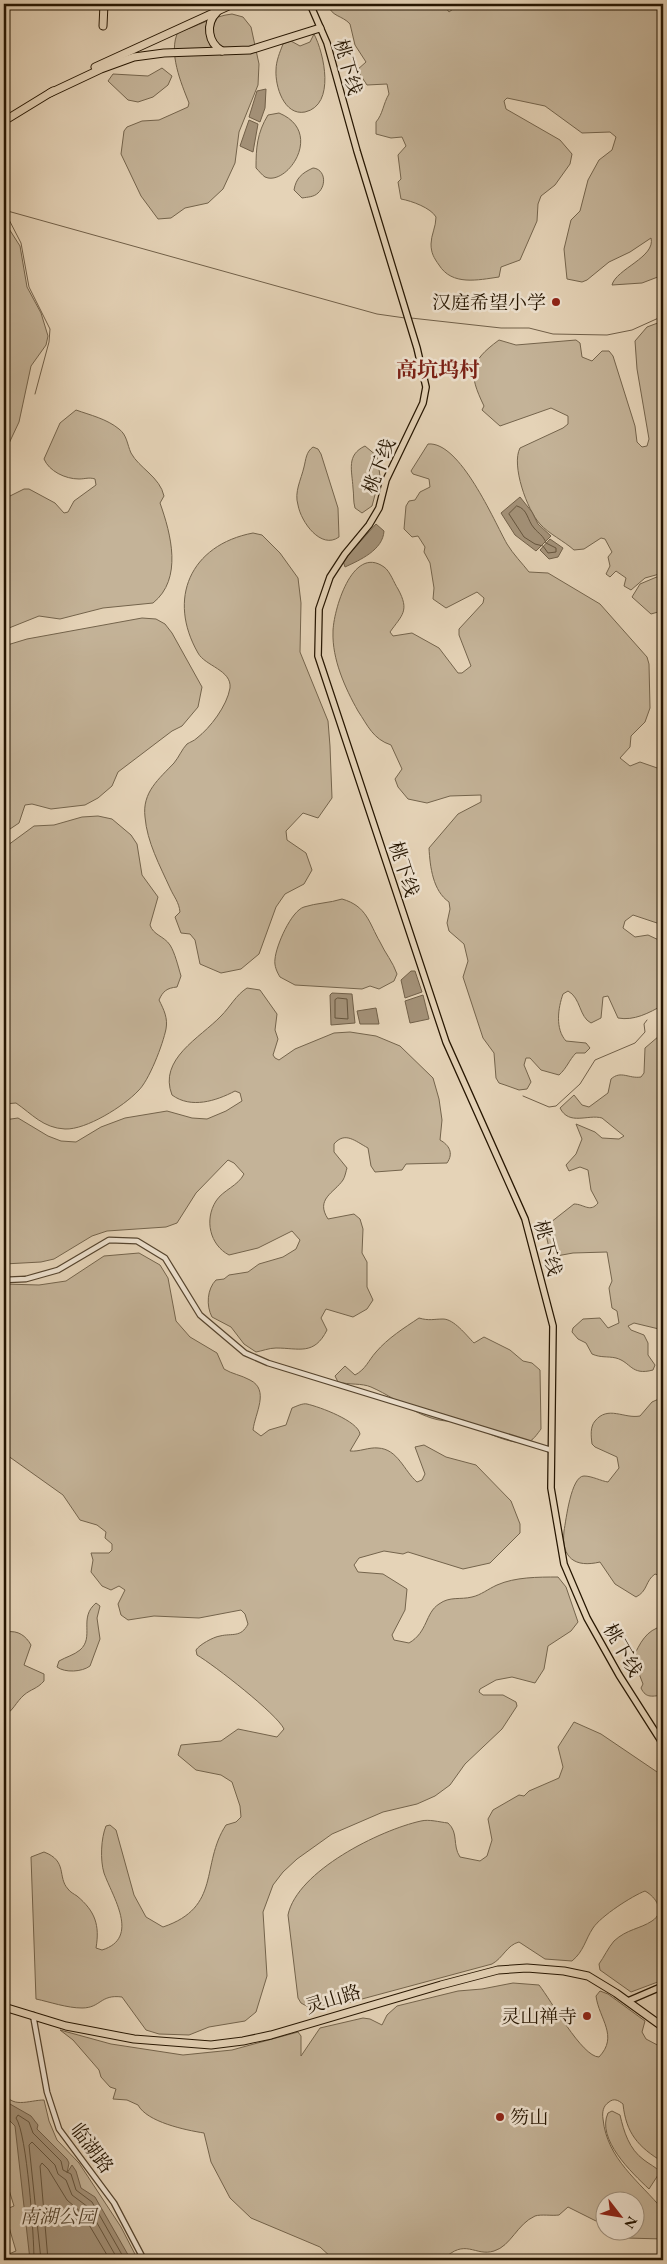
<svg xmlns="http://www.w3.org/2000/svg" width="667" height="2264" font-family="'EB Garamond','Noto Serif SC',serif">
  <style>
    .green { fill: #c4b398; stroke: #74644c }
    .water { fill: #a49279; stroke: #716049 }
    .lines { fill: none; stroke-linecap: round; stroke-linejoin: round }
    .shore { stroke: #64543d; stroke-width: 1 }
    .stream { stroke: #716049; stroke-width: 1 }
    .minor-casing { stroke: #55442e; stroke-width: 7 }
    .major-casing { stroke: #251501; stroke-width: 8 }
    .highway-casing { stroke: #251501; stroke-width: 9 }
    .minor { stroke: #eee2d0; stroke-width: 4.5 }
    .major { stroke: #e5d3b7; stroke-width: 5.5 }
    .highway { stroke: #e5d3b7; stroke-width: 7 }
    .poi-dot { fill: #8f2418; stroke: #eee2d0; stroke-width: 2 }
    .labels { text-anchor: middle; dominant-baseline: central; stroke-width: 5; stroke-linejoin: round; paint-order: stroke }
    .street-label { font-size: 19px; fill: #251501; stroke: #eee2d0 }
    .poi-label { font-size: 19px; fill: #251501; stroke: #eee2d0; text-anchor: end }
    .park-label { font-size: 19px; font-style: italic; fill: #55442e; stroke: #eee2d0 }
    .quarter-label { font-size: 21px; font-weight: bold; fill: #7a1f14; stroke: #eee2d0 }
  </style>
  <rect width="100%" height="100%" fill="#e5d3b7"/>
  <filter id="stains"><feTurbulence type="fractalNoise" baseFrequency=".004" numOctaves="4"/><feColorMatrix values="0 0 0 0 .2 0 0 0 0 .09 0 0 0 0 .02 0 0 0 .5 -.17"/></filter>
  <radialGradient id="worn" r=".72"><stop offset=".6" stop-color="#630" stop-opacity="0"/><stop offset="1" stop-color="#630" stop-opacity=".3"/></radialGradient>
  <g class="green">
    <path d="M 328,4 L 443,4 L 449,12 L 453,9 L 453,4 L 663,4 L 663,275 L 642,283 L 612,285 C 616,269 656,257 651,238 L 630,252 L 609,262 L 587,280 L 582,282 L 567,279 L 564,249 L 571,220 L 580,211 L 588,180 L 599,160 L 612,150 L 616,137 L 610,132 L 582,133 L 545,106 L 507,98 L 504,101 L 506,109 L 560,140 L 572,154 L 570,164 L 555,185 L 541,196 L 538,204 L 537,221 L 520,260 L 501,267 L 499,277 C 478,280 452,286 439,265 C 434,258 431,253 431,244 C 431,235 436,227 436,217 C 431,208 412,201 401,199 L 398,182 L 401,179 L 398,155 L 406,146 L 402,137 L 391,138 L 376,134 L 376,122 C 383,114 383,104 389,94 L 387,84 L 367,85 L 357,70 L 366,62 L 355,45 L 350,24 C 342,15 331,17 328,4 Z"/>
    <path d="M 232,14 L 243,17 L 251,27 L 259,64 L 258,85 L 239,132 L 235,163 L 223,189 L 208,203 L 185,208 L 171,218 L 158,219 L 141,196 L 121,154 L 124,131 L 127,127 L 142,121 L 159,120 L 188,107 L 189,103 C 181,83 168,52 178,32 C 197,27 213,16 232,14 Z"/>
    <path d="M 314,34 C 324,53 336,105 305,112 C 284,116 275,86 276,70 C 276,61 280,52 283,44 L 291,41 L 300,46 L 310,42 Z"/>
    <polygon points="162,68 172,76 168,85 153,97 138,102 128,100 108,81 113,74 148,76"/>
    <path d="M 279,113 C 325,132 287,187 265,177 C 262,175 259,171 256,168 C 256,148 257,133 268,115 Z"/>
    <path d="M 313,168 C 325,169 327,185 318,193 C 314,197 308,197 302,198 L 294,190 C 296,178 302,173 313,168 Z"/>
    <polygon points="4,221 20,246 27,287 41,313 48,336 46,345 31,366 19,422 4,454"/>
    <path d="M 663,321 L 663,573 L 645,578 L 631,590 L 624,586 L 626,578 L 616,571 L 610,577 L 606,574 L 610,566 L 608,557 L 612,552 L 605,539 L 601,538 L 584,549 L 574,550 C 564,541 549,534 540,524 C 527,510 511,465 520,448 L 563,428 L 568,424 L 568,416 L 551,408 L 500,426 L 482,410 L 484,406 C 468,373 469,362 499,340 L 516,345 L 576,340 L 580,343 L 582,357 L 592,361 L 602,351 L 609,351 L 613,356 L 635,426 L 637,442 L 642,447 L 647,446 L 649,439 L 637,369 L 635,341 L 647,327 Z"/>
    <path d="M 76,410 C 90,415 107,419 119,429 C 127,435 127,444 131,453 C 139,468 160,477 164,496 L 160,503 C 171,534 183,579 153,603 L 103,608 L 60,619 L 39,616 L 4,630 L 4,502 L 8,497 L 24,489 L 29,489 L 55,503 L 64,513 L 68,512 L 74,501 L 96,485 L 95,479 C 89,477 85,479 79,479 C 65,479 49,471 44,459 L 60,423 Z"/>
    <path d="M 428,444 C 460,441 494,521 507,544 C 513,554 522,563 529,572 L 548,573 L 600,604 L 647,657 L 649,664 L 650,708 L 645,722 L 631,736 L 630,747 L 620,758 L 630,766 L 640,762 L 663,770 L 663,925 L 633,915 L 625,921 L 623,928 L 635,937 L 648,935 L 663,942 L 663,1005 C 649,1013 634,1021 618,1018 L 608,996 L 603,997 L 601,1018 L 591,1023 C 579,1017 581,998 568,991 L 563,994 C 558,1008 555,1029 566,1041 L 586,1043 L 590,1048 L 585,1053 L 576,1053 C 569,1060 567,1068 559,1075 L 541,1070 L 530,1058 L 526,1058 L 524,1065 L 531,1082 L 527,1089 L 519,1090 L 505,1085 L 499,1083 L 496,1078 L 494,1053 L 483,1038 L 463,977 L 468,961 L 464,944 L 449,931 L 447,923 L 450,909 L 449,902 C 433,891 430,867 429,848 L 458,814 L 481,802 L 481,795 L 450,796 L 427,803 L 408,799 L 398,787 L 395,779 L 402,769 L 391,745 C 373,739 368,726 358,711 C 345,688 332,659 333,632 C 333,612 352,544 384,567 C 390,571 394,583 398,589 C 410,611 402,615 390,632 L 393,636 L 412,633 L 439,648 L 458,673 L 462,673 L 471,666 L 459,635 L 459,629 L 483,603 L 484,598 L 477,592 L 446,608 L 433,599 L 434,588 L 430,563 L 424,552 L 425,547 L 418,536 L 412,537 L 404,529 L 406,506 L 409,501 L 415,500 L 420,492 L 430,487 L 429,479 L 413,474 L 411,471 Z"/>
    <path d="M 365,446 L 377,456 L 380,476 L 372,506 L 362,513 L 355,508 C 353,501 354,495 353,488 C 352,470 346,455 365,446 Z"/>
    <path d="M 313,447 L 318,449 L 321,454 L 338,508 L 339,537 C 321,550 301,522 298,505 C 294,492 301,480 304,467 C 306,459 306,452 313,447 Z"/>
    <path d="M 253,533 L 262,535 L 280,553 L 298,578 L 301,603 L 300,652 L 328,721 L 330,746 L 332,798 L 318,818 L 303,813 L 286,831 L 287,840 L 306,853 L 312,870 L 304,884 L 285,894 L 276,907 L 259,954 L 241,969 L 221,973 L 200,964 L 195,940 L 190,934 L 181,933 L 175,917 L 180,912 C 179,902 174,897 170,888 C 160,866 147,842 145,817 C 142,792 159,779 174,763 C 179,757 182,749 187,744 C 190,742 194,741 197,738 C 210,728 227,706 230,688 C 232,670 205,666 198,653 C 167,599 190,545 253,533 Z"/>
    <polygon points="659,576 663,576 663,604 658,612 651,614 632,597 640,584"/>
    <polygon points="142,618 156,619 165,624 172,633 202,687 198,707 182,726 172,731 118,772 112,786 98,798 85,805 51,809 32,804 25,805 19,823 4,833 4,646 27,639"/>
    <path d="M 98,816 L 112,819 L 131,835 L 137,844 L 142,875 L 158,897 L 150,925 C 153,935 164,936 170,945 C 175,953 178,966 181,976 L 177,987 C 167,988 163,991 159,1000 C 164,1010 168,1018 166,1029 C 163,1044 149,1081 138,1091 C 124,1106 86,1130 65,1129 C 43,1128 32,1114 16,1103 L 4,1104 L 4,848 L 34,826 L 54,825 L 82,817 Z"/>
    <path d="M 342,899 C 367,906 369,923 380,942 C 385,953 393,962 397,974 L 394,981 L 379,989 L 370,986 L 362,989 L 295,985 L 280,977 C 277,972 274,966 275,959 C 276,946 291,911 304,907 C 316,903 330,903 342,899 Z"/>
    <path d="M 247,988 L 260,990 L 277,1014 L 275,1030 L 278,1039 L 273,1055 L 275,1058 L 279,1060 L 295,1049 L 334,1033 L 350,1032 L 376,1036 L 400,1046 L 433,1078 L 439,1099 L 442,1120 L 440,1140 C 449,1145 454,1153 447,1163 L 406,1164 L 402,1170 L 375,1172 L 371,1166 L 368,1148 C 355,1141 345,1131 334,1144 L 334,1152 L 347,1168 C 346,1171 345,1177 343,1180 C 334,1193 315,1199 328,1219 L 354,1214 L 360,1219 L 363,1229 L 362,1253 L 367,1262 L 367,1287 L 373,1300 L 367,1309 L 353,1317 L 326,1309 L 321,1318 L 327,1330 C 314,1356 299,1348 276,1348 C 269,1348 262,1351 256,1352 L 244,1344 L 231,1327 L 212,1317 C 206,1306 207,1289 216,1280 L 224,1279 L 229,1275 L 248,1272 L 259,1264 L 283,1257 L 296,1249 L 300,1240 L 292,1231 L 258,1248 L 229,1255 C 210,1245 204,1220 216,1201 C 223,1190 238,1186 244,1174 L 234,1163 L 228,1160 L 196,1193 L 177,1223 L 166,1227 L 107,1231 L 92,1236 L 54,1259 L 41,1262 L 4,1264 L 4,1120 L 18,1118 L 48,1136 L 61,1141 L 76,1142 L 101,1127 L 125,1118 L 167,1111 L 192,1118 L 207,1119 L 226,1111 L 242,1101 L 240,1093 L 235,1091 C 216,1101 191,1109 172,1095 C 158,1059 200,1038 221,1016 C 230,1007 236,995 247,988 Z"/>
    <path d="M 659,1036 L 663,1037 L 663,1330 L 634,1323 L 628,1326 L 631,1330 L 644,1335 L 648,1343 L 648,1355 L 655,1365 L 653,1370 C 631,1376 631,1362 616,1358 C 607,1356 601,1358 592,1354 L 586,1343 L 578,1339 L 572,1332 L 573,1328 L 583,1319 L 600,1318 L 608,1328 L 619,1323 L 617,1311 L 612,1308 L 609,1288 L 612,1281 L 607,1252 L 573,1253 L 551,1257 L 545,1230 L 546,1226 L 574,1204 C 584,1204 590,1213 598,1203 L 591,1190 L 588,1170 L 580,1167 L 569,1171 L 566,1165 L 576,1154 L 582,1139 L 576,1124 L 595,1132 L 602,1138 L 619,1139 L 624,1136 L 602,1118 C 588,1114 569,1126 560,1108 L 574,1095 L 582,1105 L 589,1107 L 608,1093 L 611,1079 C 621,1070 629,1079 641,1077 L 644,1073 L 645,1048 Z"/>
    <path d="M 139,1253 L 160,1265 L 168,1278 L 176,1321 L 190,1337 L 217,1353 L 224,1369 C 232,1374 241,1375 250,1380 C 270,1390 255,1413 253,1430 L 261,1436 L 269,1430 L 286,1425 L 292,1408 C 297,1406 303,1403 307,1404 C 320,1407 358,1421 360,1434 L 350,1451 C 359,1452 369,1447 378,1448 C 398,1449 404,1471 417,1482 L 422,1480 L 425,1474 L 415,1447 L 424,1445 L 446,1457 L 476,1465 L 511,1501 L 520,1524 L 520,1533 L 490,1563 L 463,1569 L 408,1552 L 403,1554 L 384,1551 L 359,1558 L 354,1565 L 358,1572 L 383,1574 L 407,1589 L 405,1610 L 392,1635 L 394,1640 L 409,1643 C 428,1632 425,1613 439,1604 C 450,1596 460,1600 472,1597 C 481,1595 488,1589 497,1585 C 515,1577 538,1577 558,1577 L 566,1587 L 578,1622 L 571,1631 L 548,1646 L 544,1669 L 535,1683 L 512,1677 L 496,1680 L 480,1689 L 479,1692 L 483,1695 L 503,1695 L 516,1702 L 517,1706 L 502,1729 L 465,1764 L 450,1785 L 435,1796 L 417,1804 L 383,1812 L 332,1834 L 297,1859 L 283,1872 L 273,1885 L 263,1912 L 267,1976 L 256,2012 L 245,2021 L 209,2027 L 189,2035 L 159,2034 L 146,2030 L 122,1997 C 100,1994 101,2008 82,2008 C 67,2008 50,2002 36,1999 L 31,1857 L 44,1852 C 68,1861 57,1877 68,1889 C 70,1892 74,1894 77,1896 C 95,1911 100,1925 96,1948 L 102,1950 C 141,1938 112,1896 104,1873 C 100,1860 101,1838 106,1826 L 110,1825 L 116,1830 L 134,1895 L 146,1917 L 163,1927 C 222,1907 200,1865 226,1825 L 236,1822 L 241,1817 L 240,1806 L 232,1782 L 221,1775 L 196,1770 L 178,1755 L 181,1745 L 221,1741 L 238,1729 L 277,1737 L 284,1729 C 277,1714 214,1665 197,1655 L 196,1650 C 199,1645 213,1637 220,1636 C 232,1633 241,1638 248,1624 L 245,1614 L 241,1610 L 199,1618 L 154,1616 L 128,1620 L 121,1615 L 118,1604 L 125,1590 L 119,1586 L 111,1590 L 102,1586 L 91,1572 L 93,1560 L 91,1553 L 109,1553 L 112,1550 L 112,1544 L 105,1538 L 106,1532 L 97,1525 L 80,1520 L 63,1495 L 4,1453 L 4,1284 L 39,1285 L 66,1281 L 104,1256 Z"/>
    <path d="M 419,1318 C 429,1321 434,1319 443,1319 C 454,1319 466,1335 474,1343 L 484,1337 L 510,1350 L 523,1361 L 532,1363 L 540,1370 L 541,1429 C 538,1433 534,1439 530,1441 C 515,1448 477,1429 463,1420 C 427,1427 403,1401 371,1387 C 362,1383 349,1385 338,1382 L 335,1376 L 345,1366 L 355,1375 C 366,1369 368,1361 376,1352 C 388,1338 404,1328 419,1318 Z"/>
    <path d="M 663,1397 L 663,1577 L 655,1574 C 645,1581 648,1591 636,1597 L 615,1584 L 600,1562 C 575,1568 561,1558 564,1531 C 566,1520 571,1476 584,1476 C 592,1476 601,1481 608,1482 L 619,1468 L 617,1457 L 595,1447 L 592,1444 C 591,1436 590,1427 595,1421 C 608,1405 624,1419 640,1416 L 652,1402 Z"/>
    <path d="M 96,1603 L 100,1606 L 97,1618 L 100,1639 L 90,1666 C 82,1672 65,1673 57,1667 L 59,1661 C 66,1657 74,1655 80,1650 C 95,1637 78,1618 96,1603 Z"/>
    <path d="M 663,1626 L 663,1695 C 653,1696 646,1699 641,1688 L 643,1684 L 633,1658 C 640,1643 646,1630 663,1626 Z"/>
    <path d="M 7,1632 C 18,1630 26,1636 31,1645 L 24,1665 L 44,1674 L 44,1681 C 37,1689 31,1689 24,1695 C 16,1702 13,1711 4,1716 L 4,1639 Z"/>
    <path d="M 574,1722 L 601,1734 L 663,1776 L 663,1980 L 631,1992 L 600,1970 L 599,1964 C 604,1957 608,1948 614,1941 C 627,1929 640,1929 652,1921 C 666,1912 656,1897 645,1891 C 632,1896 601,1916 593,1928 C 585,1940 584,1951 572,1961 L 545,1959 L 519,1942 C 507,1945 503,1958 492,1964 L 336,2006 L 312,2009 L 301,2003 L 298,1998 L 288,1915 C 297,1871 380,1830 421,1821 C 429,1819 439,1822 448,1823 C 459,1833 452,1845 460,1857 L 480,1861 L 487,1856 L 492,1840 L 488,1819 L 493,1810 L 519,1795 L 524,1796 L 529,1791 L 559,1778 L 563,1767 L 558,1747 Z"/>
    <path d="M 513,1983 L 539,1985 C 551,2000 582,2057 599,2057 C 619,2036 599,2019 596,1996 L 600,1991 L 608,1994 L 645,2021 L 642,2032 L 646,2039 L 663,2048 L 663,2162 C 638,2147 626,2133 623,2104 C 618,2100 614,2098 609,2102 C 603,2106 602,2112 603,2119 C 607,2159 639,2181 663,2210 L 663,2239 L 626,2238 L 622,2232 L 634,2232 L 634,2202 L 604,2202 L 604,2225 L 568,2207 L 559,2215 C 552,2216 541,2214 535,2216 C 517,2224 511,2246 494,2251 C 475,2257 465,2237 443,2260 L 425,2260 L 417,2256 L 408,2260 L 332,2258 L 320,2247 L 251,2218 L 230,2198 L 211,2162 L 204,2133 C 185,2130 147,2122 138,2105 L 127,2100 L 113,2099 L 116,2089 L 110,2087 L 101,2077 L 99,2070 L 73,2040 L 60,2030 L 111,2044 L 183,2055 L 232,2050 L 298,2032 L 301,2036 L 301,2056 L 320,2028 L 363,2018 L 370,2019 L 382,2025 L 387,2015 L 397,2006 L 458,1991 L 482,1989 Z"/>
    <path d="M 4,2090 C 10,2110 29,2100 44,2100 L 49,2121 L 57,2140 L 79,2163 L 121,2227 L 138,2260 L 4,2260 L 4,2256 L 16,2251 L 4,2210 L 14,2206 L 4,2174 Z"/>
    <path d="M 612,2111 L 620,2115 C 624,2132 629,2149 644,2160 C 649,2164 656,2167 660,2172 L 649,2189 C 632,2173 596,2139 608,2113 Z"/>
  </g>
  <g class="water">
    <polygon points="266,89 265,108 260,122 249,117 257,91"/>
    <polygon points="249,120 258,124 253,152 240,146"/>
    <polygon points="520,497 532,512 538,524 551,536 536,551 515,535 501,513"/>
    <path d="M 376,524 L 384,531 C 383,550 360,560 345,567 L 343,561 Z"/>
    <polygon points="550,539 563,548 558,557 549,559 540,550"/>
    <polygon points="411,971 415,971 422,992 405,998 401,980"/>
    <polygon points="332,993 352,994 355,1023 331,1025 330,995"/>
    <polygon points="423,995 429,1019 410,1023 405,1001"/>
    <polygon points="376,1008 379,1024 360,1024 357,1011"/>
    <polygon points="10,2104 31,2116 38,2125 37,2129 67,2159 69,2163 67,2173 72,2165 76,2171 81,2188 95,2197 131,2260 30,2260 15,2126 4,2115"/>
  </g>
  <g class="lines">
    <g class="shore">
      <path d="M 517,506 C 528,509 527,520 534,528 C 539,534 543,535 546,543 L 556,548 L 556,552 L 548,553 L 543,546 L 535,544 L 524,537 L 509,514 Z"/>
      <polygon points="338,998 347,999 348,1019 335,1018 335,1000"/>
      <path d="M 34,2260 C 34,2236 27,2134 16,2118 L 18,2115 L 29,2122 L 33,2133 L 61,2161 L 63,2170 L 71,2174 L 76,2190 L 92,2202 L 125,2260"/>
      <polyline points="41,2260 29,2145 32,2142 55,2165 58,2174 66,2180 72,2195 88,2207 118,2260"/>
      <polyline points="48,2260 40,2166 42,2163 48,2169 67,2200 82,2213 110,2260"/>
    </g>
    <g class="stream">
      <polyline points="4,210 377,314 405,318"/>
      <polyline points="4,210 21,243 29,287 50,329 49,342 35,394"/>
      <polyline points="411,318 501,328 529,328 553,334 607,335 632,330 663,316"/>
      <polyline points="523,1096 549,1107 556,1106 580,1084 595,1060 635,1043 645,1032 644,1024 647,1020"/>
    </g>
    <defs>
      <g id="minor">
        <polyline points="4,1280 26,1279 58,1270 109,1240 137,1241 165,1258 200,1315 245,1353 268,1363 551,1450"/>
        <polyline points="33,2015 47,2092 59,2129 114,2203 144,2260"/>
      </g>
      <g id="major">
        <polyline points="310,4 327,43 357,151 417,348 426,387 423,403 386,480 379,508 369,525 345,554 330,577 319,609 318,656 446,1042 525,1219 553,1326 551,1488 564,1564 587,1618 619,1675 663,1744"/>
        <polyline points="628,2001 663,1986"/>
      </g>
      <g id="highway">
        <path d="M 217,12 C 205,24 208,43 222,51"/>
        <polyline points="103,26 104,4"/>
        <polyline points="95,67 233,4"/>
        <polyline points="50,93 101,69 134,57 164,53 250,50 320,28"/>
        <polyline points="4,121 53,91"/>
        <polyline points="4,2007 66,2026 134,2039 211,2045 243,2041 271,2035 441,1985 498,1970 527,1968 564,1971 588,1976 616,1993 663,2027"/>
      </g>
    </defs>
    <use href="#minor" class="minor-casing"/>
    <use href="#major" class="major-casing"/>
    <use href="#highway" class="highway-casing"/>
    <use href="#minor" class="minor"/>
    <use href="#major" class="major"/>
    <use href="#highway" class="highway"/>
  </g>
  <g class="poi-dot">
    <circle cx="556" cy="302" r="5"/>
    <circle cx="587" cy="2016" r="5"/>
    <circle cx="500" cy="2117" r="5"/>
  </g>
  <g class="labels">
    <g class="street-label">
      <text transform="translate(348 67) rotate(74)">桃下线</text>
      <text transform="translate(379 466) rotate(-69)">桃下线</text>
      <text transform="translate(404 869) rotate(72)">桃下线</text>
      <text transform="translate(548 1248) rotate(75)">桃下线</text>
      <text transform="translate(623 1650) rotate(60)">桃下线</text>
      <text transform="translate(333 1999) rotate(-17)">灵山路</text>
      <text transform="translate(92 2148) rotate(53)">临湖路</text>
    </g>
    <g class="poi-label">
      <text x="546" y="302">汉庭希望小学</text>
      <text x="577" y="2016">灵山禅寺</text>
      <text x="510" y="2117" text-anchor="start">笏山</text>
    </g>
    <g class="park-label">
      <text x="58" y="2216">南湖公园</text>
    </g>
    <g class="quarter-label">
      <text x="438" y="369">高坑坞村</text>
    </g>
  </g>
  <rect width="667" height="2264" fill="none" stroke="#e5d3b7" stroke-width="20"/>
  <rect x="5" y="5" width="657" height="2254" fill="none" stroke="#251501" stroke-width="2.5"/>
  <rect x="10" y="10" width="647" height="2244" fill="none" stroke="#251501"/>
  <g transform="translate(620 2216) rotate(121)"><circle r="24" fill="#eee2d0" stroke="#9e907d"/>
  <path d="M0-4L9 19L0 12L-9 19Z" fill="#8f2418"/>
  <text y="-8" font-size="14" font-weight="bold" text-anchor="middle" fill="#251501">N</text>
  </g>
  <rect width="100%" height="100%" filter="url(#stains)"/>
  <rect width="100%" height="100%" fill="url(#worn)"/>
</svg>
